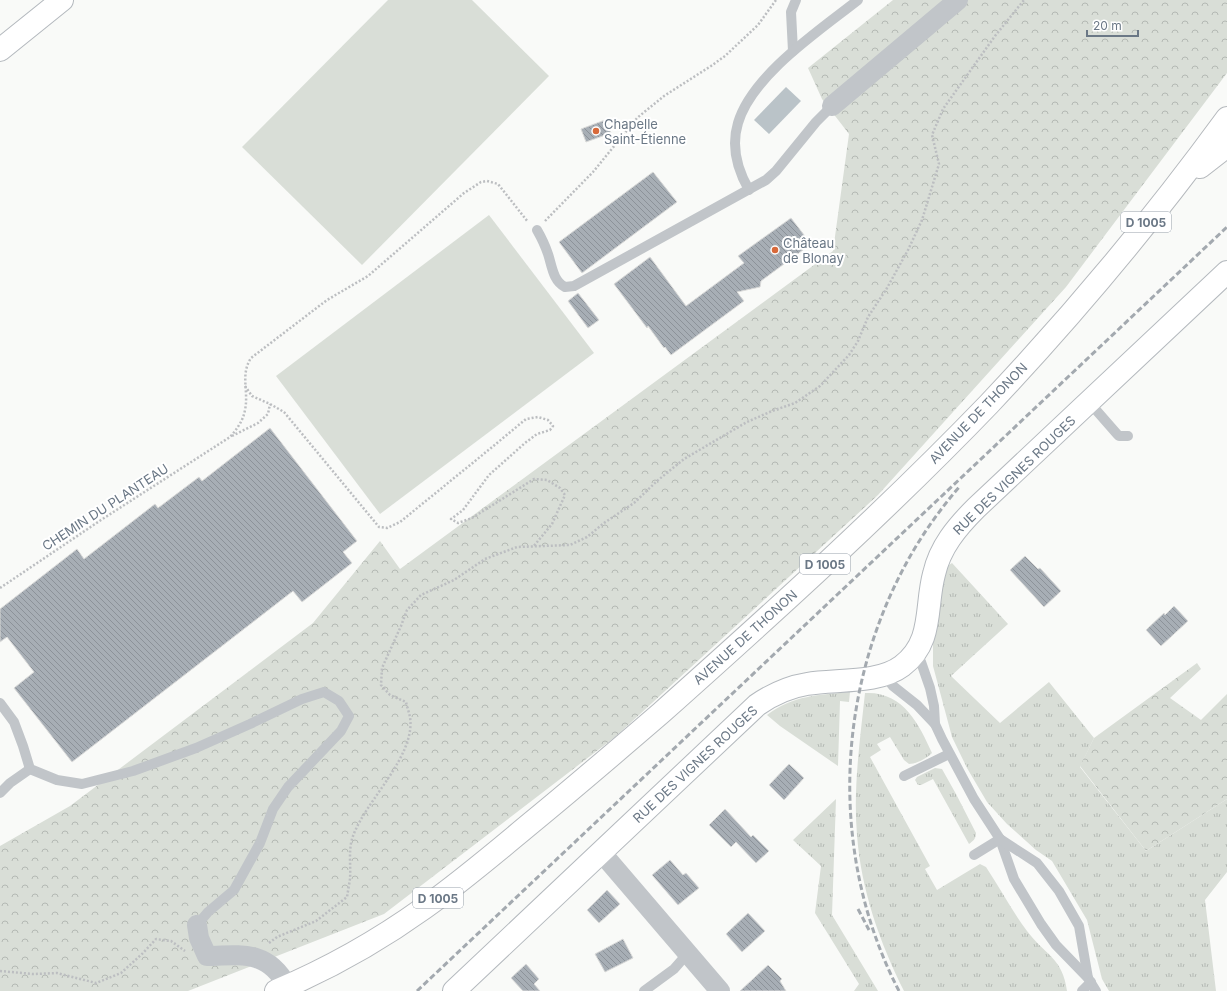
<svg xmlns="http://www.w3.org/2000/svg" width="1227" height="991" font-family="Inter,sans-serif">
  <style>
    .grass { fill: url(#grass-tufts) }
    .forest { fill: url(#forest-crowns) }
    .park { fill: #d9ded7 }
    .water { fill: #bac3c8 }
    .building { fill: url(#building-back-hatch); stroke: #dbdbda }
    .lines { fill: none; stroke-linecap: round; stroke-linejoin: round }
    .secondary-casing { stroke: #b4b9be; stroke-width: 24 }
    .primary-casing { stroke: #b5b9bd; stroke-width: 24 }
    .path { stroke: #bcbec1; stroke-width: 2.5; stroke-dasharray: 2 2; stroke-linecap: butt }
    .lane { stroke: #c1c5c9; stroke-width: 10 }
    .street { stroke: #c1c5c9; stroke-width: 20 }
    .secondary { stroke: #fff; stroke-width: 22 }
    .primary { stroke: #fff; stroke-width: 22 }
    .rail { stroke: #a3a9af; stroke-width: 3; stroke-dasharray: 6 3; stroke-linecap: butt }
    .poi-dot { fill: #d8693a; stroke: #fff; stroke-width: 1.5 }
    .labels { text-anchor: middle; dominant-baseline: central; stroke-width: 4; stroke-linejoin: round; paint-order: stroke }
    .shield { fill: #fff; stroke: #97a0aa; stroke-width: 1 }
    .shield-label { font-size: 12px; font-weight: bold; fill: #6b7886 }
    .poi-label { font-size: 13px; fill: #6b7886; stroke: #fff; text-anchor: start }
    .street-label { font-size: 13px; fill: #6b7886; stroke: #fff }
  </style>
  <defs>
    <pattern id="grass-tufts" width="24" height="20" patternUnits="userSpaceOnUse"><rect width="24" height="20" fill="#d9ded7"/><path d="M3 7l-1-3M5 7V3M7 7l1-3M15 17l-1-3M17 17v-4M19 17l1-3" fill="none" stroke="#b4b9b4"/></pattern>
    <pattern id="forest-crowns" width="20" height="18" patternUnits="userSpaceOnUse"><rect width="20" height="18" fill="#d9ded7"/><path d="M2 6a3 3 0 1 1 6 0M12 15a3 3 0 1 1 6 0" fill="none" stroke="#b4b9b4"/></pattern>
    <pattern id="building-back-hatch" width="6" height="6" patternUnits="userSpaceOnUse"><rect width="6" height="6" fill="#a7aeb5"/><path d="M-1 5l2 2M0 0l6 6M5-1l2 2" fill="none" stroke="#8c9299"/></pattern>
  </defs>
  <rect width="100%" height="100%" fill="#f9faf8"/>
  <g class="grass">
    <polygon points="952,563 1008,624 951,676 1000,723 1049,682 1094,738 1080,767 1146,851 1227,799 1227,872 1205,900 1216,991 1109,991 1102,979 1087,920 1052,861 1036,850 1007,824 987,802 967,768 952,737 933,666 933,642 937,629 942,582 946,567"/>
    <path d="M 850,692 L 849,702 L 840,701 L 838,766 L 780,726 L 767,715 C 793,695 819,695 850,692 Z"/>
    <path d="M 865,693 C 903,691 919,724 932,753 C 926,759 916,764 909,764 L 904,760 L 890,737 L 877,744 L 881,750 L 870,757 L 930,866 L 925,869 L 937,890 L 980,864 L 986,867 C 1000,888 1012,911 1027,931 C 1044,954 1063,958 1067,991 L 904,991 C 880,943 861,890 857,835 C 853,788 860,740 865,693 Z"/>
    <path d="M 935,768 L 942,769 L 956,794 L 976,833 C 976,839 973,841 969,844 L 933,779 L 921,785 L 918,785 L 915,780 L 917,777 Z"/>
    <polygon points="836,799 832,915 878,991 854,991 859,984 815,913 821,866 793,840"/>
  </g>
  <g class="forest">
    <polygon points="893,0 1227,0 1227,73 1066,287 878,495 615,737 384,914 188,991 0,991 0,846 70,806 313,623 380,541 400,569 833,251 849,134 822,99 808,68"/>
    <polygon points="1197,663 1201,669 1170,698 1201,720 1227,694 1227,799 1146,851 1080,766 1094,738"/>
  </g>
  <g class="park">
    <polygon points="388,0 472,0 549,76 362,265 242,147"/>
    <polygon points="489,215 594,353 380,514 276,376"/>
  </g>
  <polygon class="water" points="786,87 801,101 769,134 754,120"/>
  <g class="building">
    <polygon points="605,120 611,133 586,142 581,129"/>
    <polygon points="653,172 677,202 582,273 559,242"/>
    <polygon points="791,218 811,244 761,281 760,287 737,292 744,301 671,355 665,347 664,348 648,326 647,328 614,284 650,257 686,306 744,263 738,256"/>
    <polygon points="578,293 599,320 588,328 568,301"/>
    <polygon points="270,428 357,541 343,552 352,563 302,602 293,591 72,762 14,688 34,672 7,637 0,642 0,609 77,549 84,559 155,504 158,508 199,477 202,481"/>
    <polygon points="1025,556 1038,569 1040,568 1061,591 1044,607 1010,570"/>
    <polygon points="1174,606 1188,621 1161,646 1146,630 1164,613 1165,615"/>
    <polygon points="789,764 804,778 784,800 769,785"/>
    <polygon points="725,809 751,837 753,835 769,851 756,863 736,842 731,847 709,825"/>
    <polygon points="670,860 683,875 686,873 699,888 678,905 652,875"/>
    <polygon points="607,890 620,904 599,923 587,910"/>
    <polygon points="748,913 765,931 742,952 726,934"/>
    <polygon points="623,939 633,958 605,972 595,954"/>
    <polygon points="526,964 539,979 534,984 540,991 523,991 511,978"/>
    <polygon points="768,965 782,979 780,981 786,991 740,991"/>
  </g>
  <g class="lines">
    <defs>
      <g id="secondary">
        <polyline points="0,50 62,0"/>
        <path d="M 454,991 L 757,705 C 773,694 788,687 807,684 C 836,679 878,684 902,666 C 934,642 925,607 934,574 C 940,547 957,527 976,508 L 1227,272"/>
      </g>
      <g id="primary">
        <polyline points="1200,167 1227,146"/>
        <path d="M 276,991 C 328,969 378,941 424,908 C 461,882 496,852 531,823 C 575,787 618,750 661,713 C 773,613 885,512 989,404 C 1074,314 1154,218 1227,118"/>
      </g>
    </defs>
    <use href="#secondary" class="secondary-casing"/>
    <use href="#primary" class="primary-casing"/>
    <g class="path">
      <polyline points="545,221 593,172 637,118 664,96 711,66 725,56 758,25 776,0"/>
      <polyline points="245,386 252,396 270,404 284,412 379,527 387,528 400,522 491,448 526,419 538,417 548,420 553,426 550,430 537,434 525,443 489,475 463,510 451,519 458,523 472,518 534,479 547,480 560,488 565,495 552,524 533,547"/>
      <polyline points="232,436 258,423 268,414 270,404"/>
      <path d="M 0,588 L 101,520 L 230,437 C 237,429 243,421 245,410 C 249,391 240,375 251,358 L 327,300 L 368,276 L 464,193 L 481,182 L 487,181 L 498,184 L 528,222"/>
      <path d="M 269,943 L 277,937 L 316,921 L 347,897 C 348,891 349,885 350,879 C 351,865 348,849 353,836 C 366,800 416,756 410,717 C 409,712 407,707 406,702 L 390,695 L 381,685 L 382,668 L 401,626 L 407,610 L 421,595 L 454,580 L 485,559 L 517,547 L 570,545 L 587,537 L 604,523 L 634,503 L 657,481 L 684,459 L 747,422 L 772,411 L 795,403 L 820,386 L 849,355 L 858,341 L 868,317 L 887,288 L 908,250 L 922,220 L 939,164 L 932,135 L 943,109 L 995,36 L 1024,0"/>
      <polyline points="0,971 33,974 57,973 96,983 121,973 142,954 156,939 171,941 185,951"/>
    </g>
    <g class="lane">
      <polyline points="793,51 791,12 796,0"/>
      <path d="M 749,190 C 737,169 731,146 738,123 C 752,75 820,30 858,0"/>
      <path d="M 537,230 C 541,237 545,245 548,254 C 552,266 553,281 565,287 L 574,286 L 766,180 L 776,171 L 816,122 L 832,106"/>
      <polyline points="1089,402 1117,434 1119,436 1128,436"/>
      <polyline points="916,652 921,662 930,688 934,706 935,724 942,739 974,799 1000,839 1014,879 1041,924 1056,945 1088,978 1096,991"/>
      <polyline points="884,675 893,686 917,705 935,724"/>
      <polyline points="0,703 14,722 23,746 30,769 57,780 82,784 133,771 196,748 250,724 302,699 324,692 339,701 349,716 341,731 288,787 273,809 260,843 234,890 208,912 197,925"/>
      <polyline points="904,776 949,754"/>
      <polyline points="0,793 10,783 30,769"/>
      <polyline points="1000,839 1037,863 1059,891 1079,926 1088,978"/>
      <polyline points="974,855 1000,839"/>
      <polyline points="644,991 674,969 688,953"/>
      <polyline points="1082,991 1091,982"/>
    </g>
    <g class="street">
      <polyline points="832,106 958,0"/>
      <polyline points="601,852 720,991"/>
      <path d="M 197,925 L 199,938 L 207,956 C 242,955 268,950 287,986"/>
    </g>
    <use href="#secondary" class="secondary"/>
    <use href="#primary" class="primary"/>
    <g class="rail">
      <polyline points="858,909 869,930"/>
      <polyline points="417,991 1227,227"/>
      <path d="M 899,991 C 828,854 835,686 912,553 C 926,529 942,507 960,486"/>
    </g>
  </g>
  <g class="poi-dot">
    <circle cx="596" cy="131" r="4"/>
    <circle cx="775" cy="250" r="4"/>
  </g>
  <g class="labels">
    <g class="shield">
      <rect x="1121" y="212" width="50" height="20" rx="3"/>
      <rect x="800" y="554" width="50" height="20" rx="3"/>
      <rect x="413" y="888" width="50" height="20" rx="3"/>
    </g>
    <g class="shield-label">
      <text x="1146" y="222">D 1005</text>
      <text x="825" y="564">D 1005</text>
      <text x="438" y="898">D 1005</text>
    </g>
    <g class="poi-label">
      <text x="604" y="124">Chapelle<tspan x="604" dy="15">Saint-Étienne</tspan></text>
      <text x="783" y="243">Château<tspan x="783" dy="15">de Blonay</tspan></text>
    </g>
    <g class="street-label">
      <text transform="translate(978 413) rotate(-46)">AVENUE DE THONON</text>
      <text transform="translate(1014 475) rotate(-44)">RUE DES VIGNES ROUGES</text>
      <text transform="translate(105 507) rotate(-33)">CHEMIN DU PLANTEAU</text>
      <text transform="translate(745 637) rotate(-42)">AVENUE DE THONON</text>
      <text transform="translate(695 764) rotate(-43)">RUE DES VIGNES ROUGES</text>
    </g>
  </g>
  <path d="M1087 30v6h51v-6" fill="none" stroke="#6b7886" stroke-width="2"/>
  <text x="1093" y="30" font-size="12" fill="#6b7886" stroke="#ffffff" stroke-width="3" paint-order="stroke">20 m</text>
</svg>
